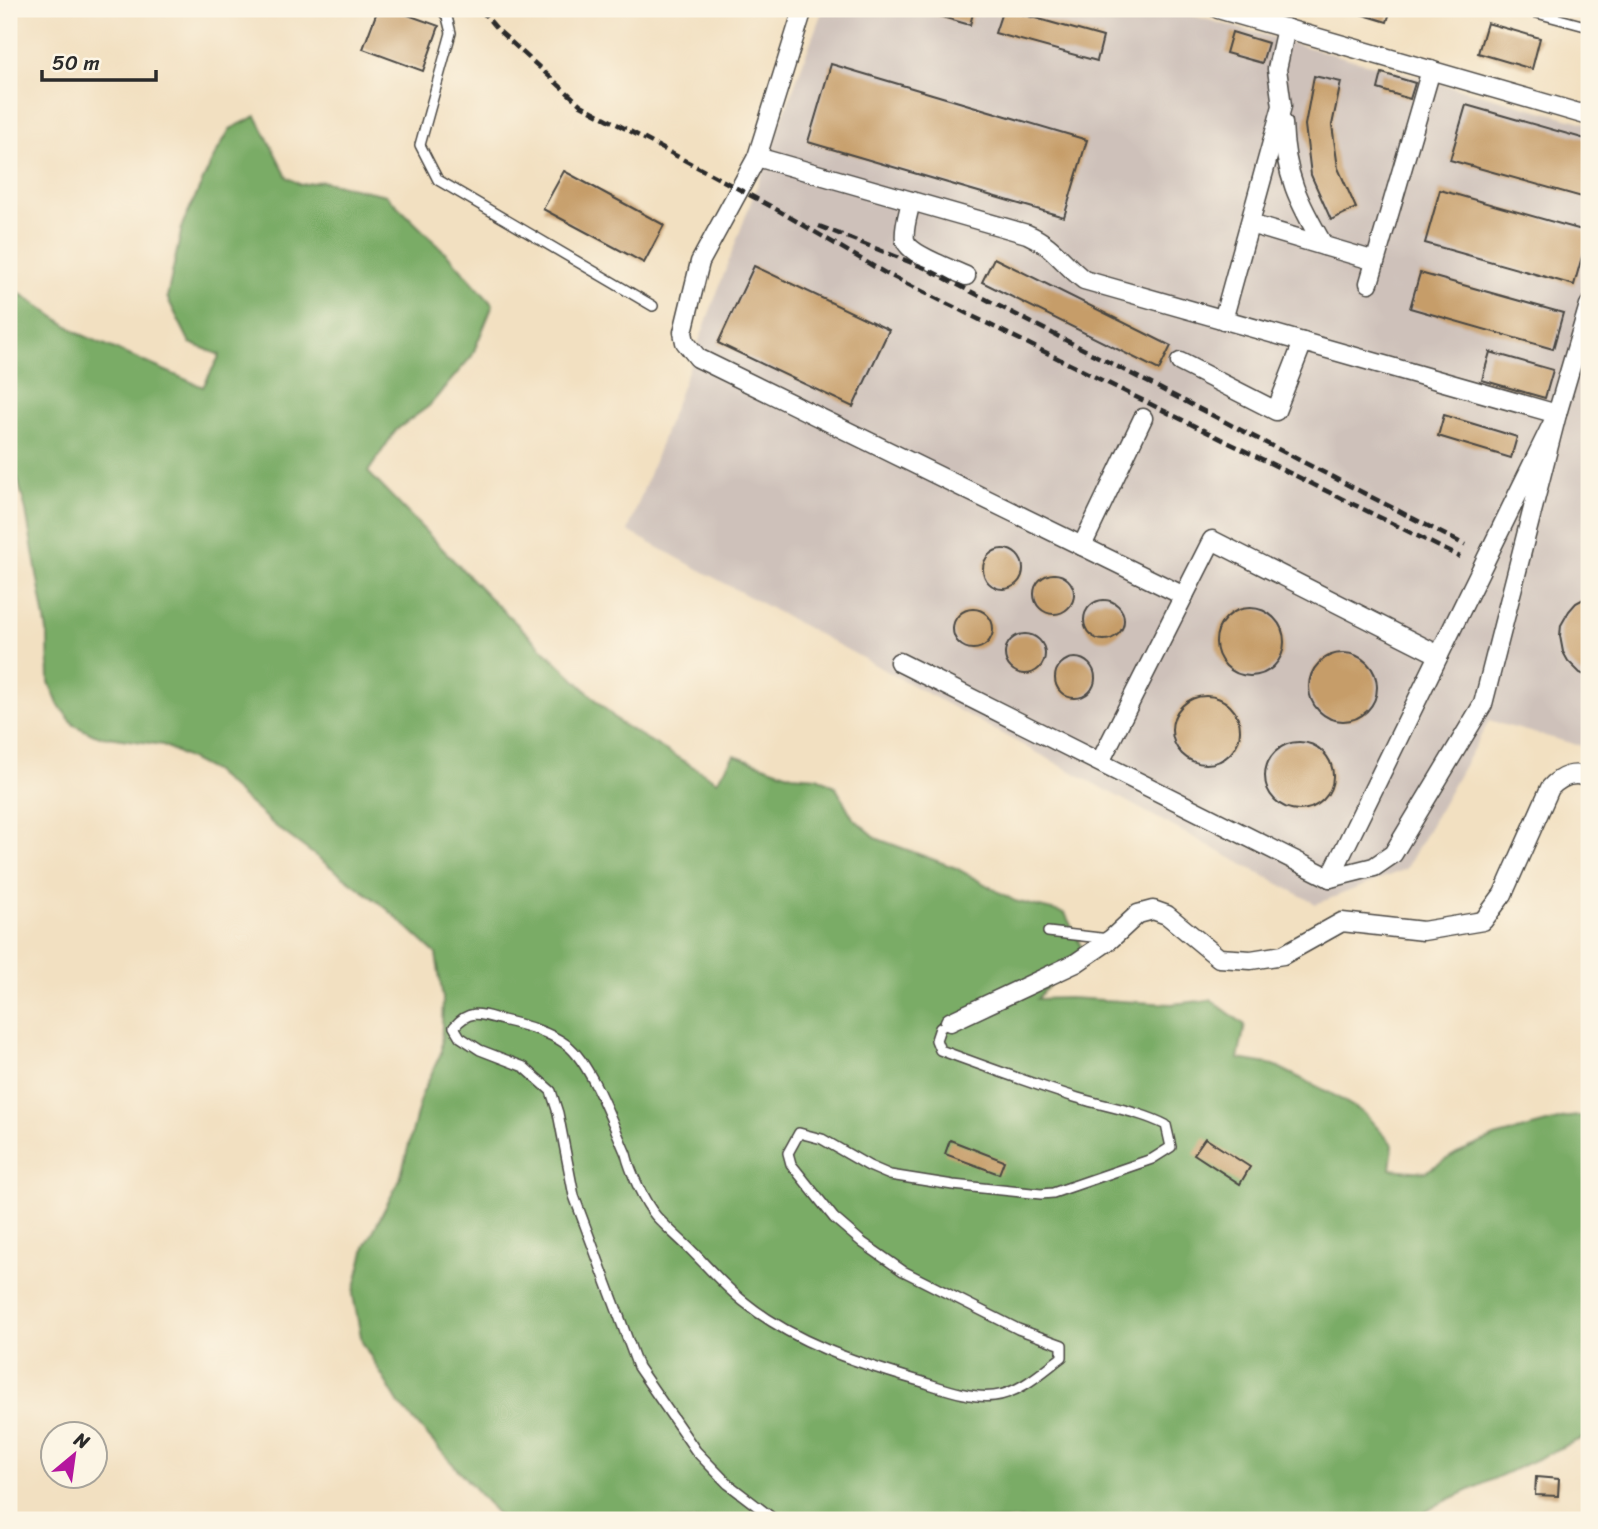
<svg xmlns="http://www.w3.org/2000/svg" width="1598" height="1529" font-family="Sriracha,sans-serif">
  <style>
    .industrial { fill: #cec1ba }
    .forest { fill: #7aac66; stroke: #526c48; stroke-width: 2 }
    .building { fill: #c69d69 }
    .lines { fill: none; stroke-linecap: round; stroke-linejoin: round }
    .service-casing { stroke: #494642; stroke-width: 12 }
    .minor-casing { stroke: #494642; stroke-width: 21 }
    .service { stroke: #fff; stroke-width: 9 }
    .minor { stroke: #fff; stroke-width: 18 }
    .rail { stroke: #2b2b2b; stroke-width: 4.5; stroke-dasharray: 10 5; stroke-linecap: butt }
  </style>
  <rect width="100%" height="100%" fill="#fcf5e5"/>
  <filter id="ink" filterUnits="userSpaceOnUse"><feTurbulence type="fractalNoise" baseFrequency=".0143" numOctaves="2"/><feDisplacementMap in="SourceGraphic" scale="14" xChannelSelector="R" yChannelSelector="G"/><feConvolveMatrix kernelMatrix="1 2 1 2 8 2 1 2 1" color-interpolation-filters="sRGB"/></filter>
  <filter id="wash" filterUnits="userSpaceOnUse"><feTurbulence type="fractalNoise" baseFrequency=".00686" numOctaves="4" result="noise"/><feDisplacementMap in="SourceGraphic" scale="28" xChannelSelector="R" yChannelSelector="G"/><feGaussianBlur stdDeviation="1.57" result="paint"/><feColorMatrix in="noise" values="0 0 0 0 0 0 0 0 0 0 0 0 0 0 0 0 0 1.4 0 .05"/><feComposite in="paint" operator="in"/></filter>
  <g filter="url(#wash)">
    <rect width="100%" height="100%" fill="#f2e0c1"/>
    <polygon class="industrial" points="823,9 1168,9 1589,124 1589,748 1489,721 1406,869 1316,904 628,531"/>
    <polygon class="forest" points="256,116 287,177 301,185 321,181 386,195 452,259 493,305 472,356 429,406 396,430 368,472 490,598 620,723 717,781 734,755 792,775 817,777 835,786 853,818 878,839 956,868 1015,901 1065,913 1082,948 1037,999 1069,998 1171,1004 1211,1000 1245,1025 1238,1059 1274,1065 1330,1093 1364,1113 1393,1145 1390,1169 1425,1172 1457,1153 1495,1137 1569,1117 1589,1115 1589,1435 1439,1504 1412,1520 503,1520 399,1404 362,1342 353,1295 365,1247 400,1179 422,1094 441,1053 443,999 436,954 386,908 274,825 213,771 163,745 94,735 74,725 58,704 49,682 48,637 26,511 14,464 9,423 9,286 80,334 203,387 220,355 190,343 167,297 183,223 214,157 230,129"/>
    <g id="blocks">
      <g class="building">
        <polygon points="378,9 391,9 439,26 423,71 363,49"/>
        <polygon points="914,9 974,9 970,25"/>
        <polygon points="1003,9 1103,37 1097,61 995,33"/>
        <polygon points="1344,9 1391,9 1387,22"/>
        <polygon points="1487,23 1540,38 1532,69 1478,53"/>
        <polygon points="1232,32 1268,43 1262,63 1226,53"/>
        <polygon points="831,64 1087,140 1064,217 808,142"/>
        <polygon points="1382,73 1415,83 1410,99 1378,89"/>
        <polygon points="1314,76 1341,82 1332,125 1338,168 1356,208 1331,220 1311,175 1305,125"/>
        <polygon points="1466,105 1589,140 1589,199 1450,160"/>
        <polygon points="564,171 664,225 644,263 543,209"/>
        <polygon points="1440,190 1589,232 1574,285 1425,243"/>
        <polygon points="994,258 1171,346 1159,370 982,282"/>
        <polygon points="754,266 889,330 853,407 718,343"/>
        <polygon points="1420,273 1563,313 1553,349 1410,308"/>
        <polygon points="1490,352 1553,370 1545,398 1482,380"/>
        <polygon points="1444,415 1517,437 1511,458 1438,436"/>
        <circle cx="1003" cy="569" r="20"/>
        <circle cx="1054" cy="594" r="20"/>
        <polygon points="1589,596 1589,677 1580,673 1568,661 1563,652 1560,636 1561,625 1569,611 1576,603"/>
        <circle cx="1104" cy="620" r="20"/>
        <circle cx="1250" cy="642" r="34"/>
        <circle cx="973" cy="629" r="20"/>
        <circle cx="1025" cy="654" r="20"/>
        <circle cx="1343" cy="687" r="34"/>
        <circle cx="1075" cy="678" r="20"/>
        <circle cx="1206" cy="730" r="34"/>
        <circle cx="1299" cy="776" r="34"/>
        <polygon points="1205,1138 1250,1167 1240,1184 1194,1154"/>
        <polygon points="950,1140 1004,1161 999,1174 945,1154"/>
        <polygon points="1536,1477 1559,1479 1558,1496 1535,1495"/>
      </g>
    </g>
  </g>
  <g filter="url(#ink)">
    <use href="#blocks" fill-opacity="0" stroke="#494642" stroke-width="2"/>
    <g class="lines">
      <defs>
        <g id="service">
          <polyline points="441,9 447,17 451,33 420,145 438,180 653,306"/>
          <polyline points="1522,9 1589,27"/>
          <polyline points="1048,932 1109,939"/>
          <path d="M 775,1520 L 728,1484 L 696,1451 L 638,1367 L 574,1196 L 558,1113 L 551,1091 L 524,1067 L 480,1050 L 460,1037 L 454,1027 C 470,1008 481,1014 502,1020 C 524,1025 548,1031 567,1045 C 591,1063 613,1125 626,1154 C 630,1171 644,1202 656,1216 C 666,1227 679,1238 690,1249 C 707,1266 724,1286 743,1301 C 793,1342 855,1362 916,1380 C 940,1387 969,1399 994,1396 C 1020,1393 1042,1372 1062,1357 L 1062,1345 L 1018,1329 L 903,1271 L 863,1243 L 834,1218 L 791,1164 L 788,1153 L 799,1133 L 822,1139 L 869,1166 L 890,1175 L 953,1185 L 1041,1194 L 1053,1193 L 1152,1159 L 1171,1147 L 1166,1125 C 1138,1111 1108,1107 1078,1098 C 1032,1084 986,1067 940,1050 L 936,1040 L 940,1028 L 950,1022"/>
        </g>
        <g id="minor">
          <polyline points="803,9 757,157 700,262 683,332 685,342 698,358 1184,596"/>
          <polyline points="1218,9 1589,116"/>
          <path d="M 1283,123 C 1285,176 1298,201 1324,246 L 1375,261"/>
          <path d="M 757,157 L 1027,234 C 1053,245 1062,263 1084,280 L 1557,414"/>
          <path d="M 911,201 C 909,212 903,228 905,240 C 909,255 952,269 966,276"/>
          <polyline points="1250,224 1324,246"/>
          <polyline points="1369,283 1431,70"/>
          <polyline points="1223,320 1282,106 1277,69 1286,28"/>
          <polyline points="1180,362 1276,411 1303,342"/>
          <polyline points="1557,414 1330,878 1374,867 1393,854 1483,704 1557,414 1589,305"/>
          <polyline points="1082,546 1143,418"/>
          <polyline points="899,662 1330,878"/>
          <polyline points="1100,762 1212,540 1439,655"/>
          <path d="M 950,1022 L 1076,963 L 1111,939 L 1138,914 L 1153,910 L 1167,915 L 1219,958 L 1251,960 L 1283,955 L 1342,922 L 1423,931 L 1483,921 L 1503,894 L 1550,788 C 1561,776 1574,771 1589,778"/>
        </g>
      </defs>
      <use href="#service" class="service-casing"/>
      <use href="#minor" class="minor-casing"/>
      <use href="#service" class="service"/>
      <use href="#minor" class="minor"/>
      <g class="rail">
        <polyline points="480,9 498,30 581,105 774,208 885,273 1460,557"/>
        <polyline points="819,226 925,268 1465,545"/>
      </g>
    </g>
  </g>
  <rect width="1598" height="1529" fill="none" stroke="#fcf5e5" stroke-width="35"/>
  <g transform="translate(74 1455) rotate(29)"><circle r="33" fill="#fcf5e5" stroke="#a8a49b" stroke-width="2"/>
  <path d="M0-5L12 26L0 18L-12 26Z" fill="#b5179e"/>
  <text y="-10" font-size="19" font-weight="bold" text-anchor="middle" fill="#2b2b2b">N</text>
  </g>
  <path d="M42 70v10h114v-10" fill="none" stroke="#2b2b2b" stroke-width="3.5"/>
  <text x="52" y="70" font-size="21" fill="#2b2b2b" stroke="#fcf5e5" stroke-width="5" paint-order="stroke">50 m</text>
</svg>
